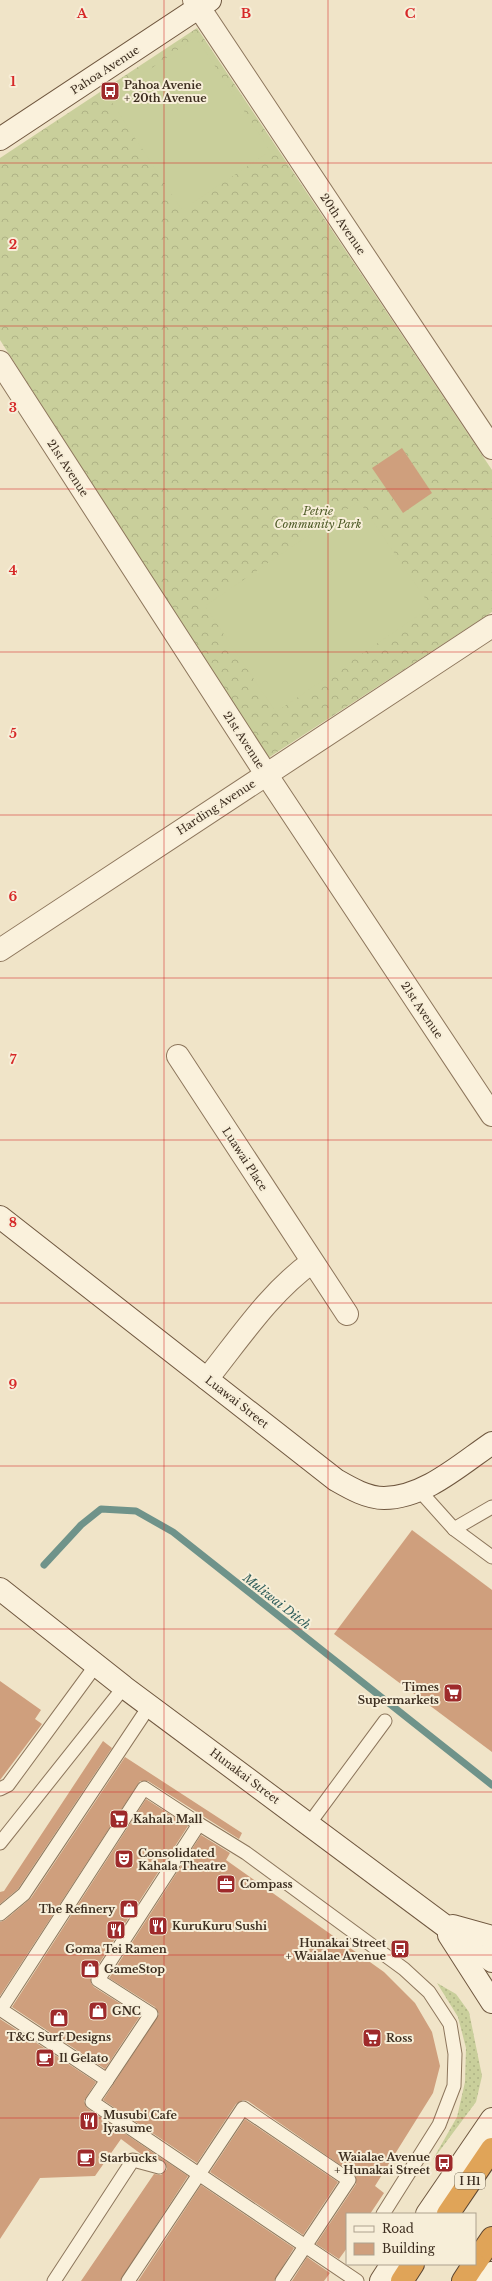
<svg xmlns="http://www.w3.org/2000/svg" width="492" height="2281" font-family="'Libre Baskerville',serif">
  <style>
    .grass { fill: url(#grass-dots) }
    .forest { fill: url(#forest-crowns) }
    .pitch { fill: #c9cf9b }
    .lines { fill: none; stroke-linecap: round; stroke-linejoin: round }
    .stream { stroke: #6f938a; stroke-width: 7 }
    .building { fill: #cf9f7d }
    .lane-casing { stroke: #8d765c; stroke-width: 15 }
    .street-casing { stroke: #8d765c; stroke-width: 24 }
    .secondary-casing { stroke: #6f573f; stroke-width: 24 }
    .highway-casing { stroke: #5b4430; stroke-width: 24 }
    .lane { stroke: #faf1dc; stroke-width: 13 }
    .street { stroke: #faf1dc; stroke-width: 22 }
    .secondary { stroke: #faf1dc; stroke-width: 22 }
    .highway { stroke: #e0a458; stroke-width: 22 }
    .grid { fill: none; stroke: #d62828; stroke-width: 1; stroke-opacity: 0.55 }
    .labels { text-anchor: middle; dominant-baseline: central; stroke-width: 4; stroke-linejoin: round; paint-order: stroke }
    .shield { fill: #f7eed8; stroke: #756857; stroke-width: 1 }
    .shield-label { font-size: 10px; font-weight: bold; fill: #3d2e20 }
    .street-label { font-size: 11px; fill: #3d2e20; stroke: #f7eed8 }
    .poi-label { font-size: 11px; font-weight: bold; fill: #3d2e20; stroke: #f7eed8; text-anchor: start }
    .park-label { font-size: 11px; font-style: italic; fill: #4d5a26; stroke: #f7eed8 }
    .water-label { font-size: 12px; font-style: italic; fill: #2f5d5a; stroke: #f7eed8 }
    .grid-label { font-size: 13px; text-anchor: middle; font-weight: bold; fill: #d62828; stroke: #f7eed8; stroke-width: 4; stroke-linejoin: round; paint-order: stroke }
  </style>
  <defs>
    <pattern id="grass-dots" width="8" height="8" patternUnits="userSpaceOnUse"><rect width="8" height="8" fill="#c9cf9b"/><path d="M2 2h.1M6 6h.1" fill="none" stroke="#aeb285" stroke-width="1.8" stroke-linecap="round"/></pattern>
    <pattern id="forest-crowns" width="20" height="18" patternUnits="userSpaceOnUse"><rect width="20" height="18" fill="#c9cf9b"/><path d="M2 6a3 3 0 1 1 6 0M12 15a3 3 0 1 1 6 0" fill="none" stroke="#aeb285"/></pattern>
  </defs>
  <rect width="100%" height="100%" fill="#f0e4c8"/>
  <polygon class="grass" points="437,1983 456,1994 469,2012 482,2076 476,2102 432,2161 457,2117 465,2082 466,2048 458,2017"/>
  <polygon class="forest" points="197,28 492,470 492,612 268,758 0,340 0,158"/>
  <g class="pitch">
    <polygon points="196,37 270,151 182,210 109,98"/>
    <polygon points="359,501 431,607 276,712 205,606"/>
  </g>
  <g class="lines">
    <polyline class="stream" points="44,1565 81,1525 101,1509 136,1511 173,1532 492,1785"/>
  </g>
  <g class="building">
    <polygon points="402,448 432,493 403,513 372,468"/>
    <polygon points="412,1530 492,1590 492,1752 334,1634"/>
    <polygon points="0,1681 41,1710 35,1719 42,1724 0,1780"/>
    <polygon points="103,1741 112,1748 18,1889 0,1904 0,1892 4,1891"/>
    <polygon points="125,1757 242,1833 239,1839 148,1781 140,1781 0,1996 0,1922 5,1920 31,1898"/>
    <polygon points="146,1799 188,1826 91,1976 91,1983 94,1987 140,2016 105,2069 12,2007"/>
    <polygon points="201,1835 230,1853 226,1860 384,1972 415,2003 432,2032 440,2066 433,2093 375,2186 384,2193 370,2214 347,2214 347,2248 339,2259 316,2244 356,2184 356,2176 248,2101 243,2100 236,2104 197,2163 103,2100 159,2014 155,2007 109,1978"/>
    <polygon points="0,2019 96,2082 84,2101 87,2108 188,2176 120,2281 81,2281 154,2174 161,2175 167,2169 164,2161 141,2154 121,2139 95,2176 40,2178 0,2239"/>
    <polygon points="245,2119 338,2182 303,2235 210,2172"/>
    <polygon points="201,2185 294,2248 274,2281 138,2281"/>
    <polygon points="307,2257 330,2273 324,2281 292,2281"/>
  </g>
  <g class="lines">
    <defs>
      <g id="lane">
        <polyline points="419,1490 454,1529 492,1557"/>
        <polyline points="454,1529 492,1507"/>
        <polyline points="0,1789 8,1785 96,1665"/>
        <polyline points="199,1824 246,1853 404,1969 429,1992 450,2024 455,2054 454,2086 439,2125 383,2214"/>
        <polyline points="309,1824 385,1721"/>
        <polyline points="0,1843 124,1687"/>
        <polyline points="0,1914 24,1894 150,1705"/>
        <polyline points="0,2009 107,2080 151,2014 98,1980 199,1824 144,1788 1,2009"/>
        <polyline points="107,2080 92,2102 357,2281"/>
        <polyline points="54,2281 133,2160 159,2167"/>
        <polyline points="128,2281 243,2108 349,2180 282,2281"/>
      </g>
      <g id="street">
        <polyline points="194,0 492,448"/>
        <polyline points="0,362 266,774 492,1115"/>
        <polyline points="0,950 492,626"/>
        <polyline points="178,1056 347,1314"/>
        <path d="M 207,1379 C 240,1338 269,1293 312,1262"/>
      </g>
      <g id="secondary">
        <polyline points="0,139 210,0"/>
        <path d="M 0,1217 L 336,1480 C 350,1488 367,1498 384,1498 C 424,1498 461,1464 492,1443"/>
        <polyline points="0,1589 124,1687 492,1961"/>
        <polyline points="453,1926 492,1937"/>
        <polyline points="449,1935 492,2002"/>
        <polyline points="427,2214 492,2119"/>
        <polyline points="381,2281 392,2264"/>
        <polyline points="486,2281 492,2273"/>
      </g>
      <g id="highway">
        <polyline points="448,2214 492,2149"/>
        <polyline points="475,2263 492,2238"/>
        <polyline points="402,2281 413,2264"/>
        <polyline points="463,2281 474,2264"/>
      </g>
    </defs>
    <use href="#lane" class="lane-casing"/>
    <use href="#street" class="street-casing"/>
    <use href="#secondary" class="secondary-casing"/>
    <use href="#highway" class="highway-casing"/>
    <use href="#lane" class="lane"/>
    <use href="#street" class="street"/>
    <use href="#secondary" class="secondary"/>
    <use href="#highway" class="highway"/>
  </g>
  <path class="grid" d="M 164,0 L 164,2281M 328,0 L 328,2281M 0,163 L 492,163M 0,326 L 492,326M 0,489 L 492,489M 0,652 L 492,652M 0,815 L 492,815M 0,978 L 492,978M 0,1140 L 492,1140M 0,1303 L 492,1303M 0,1466 L 492,1466M 0,1629 L 492,1629M 0,1792 L 492,1792M 0,1955 L 492,1955M 0,2118 L 492,2118"/>
  <defs>
    <symbol id="bus-square" viewBox="-11 -11 22 22"><rect x="-9" y="-9" width="18" height="18" rx="4" fill="#9e2a2b" stroke="#f7eed8"/><path d="M-5-6H5V4H4V6H2V4H-2V6H-4V4H-5ZM-3.5-4V0h7V-4ZM-3.5 1.2v1.5H-2V1.2ZM2 1.2v1.5H3.5V1.2Z" fill="#fff"/></symbol>
    <symbol id="supermarket-square" viewBox="-11 -11 22 22"><rect x="-9" y="-9" width="18" height="18" rx="4" fill="#9e2a2b" stroke="#f7eed8"/><path d="M-6-5.5h2.5l.6 2H6L4.5 2H-2.5L-4.4-4H-6ZM-1.5 3.2a1.3 1.3 0 1 0 .1 0ZM3 3.2a1.3 1.3 0 1 0 .1 0Z" fill="#fff"/></symbol>
    <symbol id="theatre-square" viewBox="-11 -11 22 22"><rect x="-9" y="-9" width="18" height="18" rx="4" fill="#9e2a2b" stroke="#f7eed8"/><path d="M-5-5.5Q0-4 5-5.5V0Q5 5 0 6Q-5 5-5 0ZM-3.3-2.5H-1v1.5H-3.3ZM1-2.5H3.3v1.5H1ZM-2.8 1Q0 5.5 2.8 1Z" fill="#fff"/></symbol>
    <symbol id="office-square" viewBox="-11 -11 22 22"><rect x="-9" y="-9" width="18" height="18" rx="4" fill="#9e2a2b" stroke="#f7eed8"/><path d="M-6-3h4V-5.5h4V-3h4V5H-6ZM-1-4.5V-3h2v-1.5ZM-6 0V1H6V0Z" fill="#fff"/></symbol>
    <symbol id="shop-square" viewBox="-11 -11 22 22"><rect x="-9" y="-9" width="18" height="18" rx="4" fill="#9e2a2b" stroke="#f7eed8"/><path d="M-5-2.5h2.3a2.7 3.5 0 0 1 5.4 0H5L5.5 6h-11ZM-1.5-2.5h3a1.5 2.3 0 0 0-3 0Z" fill="#fff"/></symbol>
    <symbol id="restaurant-square" viewBox="-11 -11 22 22"><rect x="-9" y="-9" width="18" height="18" rx="4" fill="#9e2a2b" stroke="#f7eed8"/><path d="M-5-6h1v4h1v-4h1v4h1v-4h1v5L-1.5 .5V6h-2V.5L-5-1ZM5-6V6H3V1.5H1.5Q1.5-4 5-6Z" fill="#fff"/></symbol>
    <symbol id="cafe-square" viewBox="-11 -11 22 22"><rect x="-9" y="-9" width="18" height="18" rx="4" fill="#9e2a2b" stroke="#f7eed8"/><path d="M-5.5-4.5H6V0H3Q3 3.5 0 3.5H-2.5Q-5.5 3.5-5.5 0ZM3-3.2v2h1.7v-2ZM-6 4.5H4V6H-6Z" fill="#fff"/></symbol>
  </defs>
  <g fill-rule="evenodd">
    <use href="#bus-square" x="99" y="80" width="22" height="22"/>
    <use href="#supermarket-square" x="442" y="1682" width="22" height="22"/>
    <use href="#supermarket-square" x="108" y="1808" width="22" height="22"/>
    <use href="#theatre-square" x="113" y="1848" width="22" height="22"/>
    <use href="#office-square" x="215" y="1873" width="22" height="22"/>
    <use href="#shop-square" x="118" y="1898" width="22" height="22"/>
    <use href="#restaurant-square" x="147" y="1915" width="22" height="22"/>
    <use href="#restaurant-square" x="105" y="1919" width="22" height="22"/>
    <use href="#bus-square" x="389" y="1938" width="22" height="22"/>
    <use href="#shop-square" x="79" y="1958" width="22" height="22"/>
    <use href="#shop-square" x="87" y="2000" width="22" height="22"/>
    <use href="#shop-square" x="48" y="2007" width="22" height="22"/>
    <use href="#supermarket-square" x="361" y="2027" width="22" height="22"/>
    <use href="#cafe-square" x="34" y="2047" width="22" height="22"/>
    <use href="#restaurant-square" x="78" y="2110" width="22" height="22"/>
    <use href="#cafe-square" x="75" y="2147" width="22" height="22"/>
    <use href="#bus-square" x="433" y="2152" width="22" height="22"/>
  </g>
  <g class="labels">
    <rect class="shield" x="455" y="2173" width="30" height="16" rx="3"/>
    <g class="shield-label">
      <text x="470" y="2181">I H1</text>
    </g>
    <g class="street-label">
      <text transform="translate(105 70) rotate(-33)">Pahoa Avenue</text>
      <text transform="translate(343 224) rotate(56)">20th Avenue</text>
      <text transform="translate(68 468) rotate(57)">21st Avenue</text>
      <text transform="translate(244 740) rotate(57)">21st Avenue</text>
      <text transform="translate(216 807) rotate(-33)">Harding Avenue</text>
      <text transform="translate(422 1010) rotate(56)">21st Avenue</text>
      <text transform="translate(245 1159) rotate(57)">Luawai Place</text>
      <text transform="translate(237 1402) rotate(38)">Luawai Street</text>
      <text transform="translate(245 1776) rotate(37)">Hunakai Street</text>
    </g>
    <g class="poi-label">
      <text x="124" y="85">Pahoa Avenie<tspan x="124" dy="13">+ 20th Avenue</tspan></text>
      <text x="439" y="1687" text-anchor="end">Times<tspan x="439" dy="13">Supermarkets</tspan></text>
      <text x="133" y="1819">Kahala Mall</text>
      <text x="138" y="1853">Consolidated<tspan x="138" dy="13">Kahala Theatre</tspan></text>
      <text x="240" y="1884">Compass</text>
      <text x="115" y="1909" text-anchor="end">The Refinery</text>
      <text x="172" y="1926">KuruKuru Sushi</text>
      <text x="386" y="1943" text-anchor="end">Hunakai Street<tspan x="386" dy="13">+ Waialae Avenue</tspan></text>
      <text x="116" y="1949" text-anchor="middle">Goma Tei Ramen</text>
      <text x="104" y="1969">GameStop</text>
      <text x="112" y="2011">GNC</text>
      <text x="59" y="2037" text-anchor="middle">T&amp;C Surf Designs</text>
      <text x="386" y="2038">Ross</text>
      <text x="59" y="2058">Il Gelato</text>
      <text x="103" y="2115">Musubi Cafe<tspan x="103" dy="13">Iyasume</tspan></text>
      <text x="430" y="2157" text-anchor="end">Waialae Avenue<tspan x="430" dy="13">+ Hunakai Street</tspan></text>
      <text x="100" y="2158">Starbucks</text>
    </g>
    <g class="park-label">
      <text x="318" y="511">Petrie<tspan x="318" dy="13">Community Park</tspan></text>
    </g>
    <g class="water-label">
      <text transform="translate(277 1601) rotate(38)">Muliwai Ditch</text>
    </g>
  </g>
  <g class="grid-label">
    <text x="82" y="18">A</text>
    <text x="246" y="18">B</text>
    <text x="410" y="18">C</text>
    <text x="13" y="86">1</text>
    <text x="13" y="249">2</text>
    <text x="13" y="412">3</text>
    <text x="13" y="575">4</text>
    <text x="13" y="738">5</text>
    <text x="13" y="901">6</text>
    <text x="13" y="1064">7</text>
    <text x="13" y="1227">8</text>
    <text x="13" y="1389">9</text>
  </g>
  <rect x="346" y="2213" width="130" height="52" fill="#f7eed8" stroke="#ada18e"/>
  <rect x="354" y="2226" width="20" height="6" fill="#faf1dc" stroke="#ada18e"/>
  <text x="382" y="2233" font-size="12" fill="#3d2e20">Road</text>
  <rect x="354" y="2243" width="20" height="12" fill="#cf9f7d" stroke="#ada18e"/>
  <text x="382" y="2253" font-size="12" fill="#3d2e20">Building</text>
</svg>
